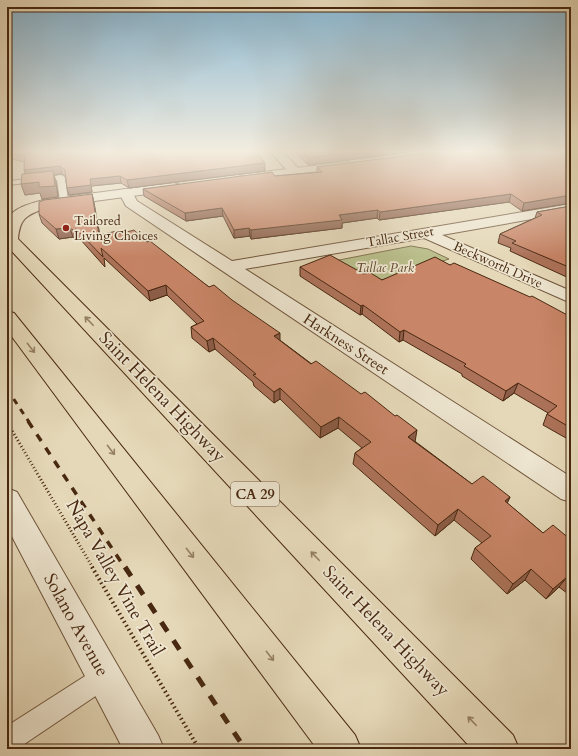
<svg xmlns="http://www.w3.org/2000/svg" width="578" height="756" font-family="Cardo,serif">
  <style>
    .green { fill: #b9be8b; stroke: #80734e }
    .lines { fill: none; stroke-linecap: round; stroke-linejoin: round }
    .service-casing { stroke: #6f543a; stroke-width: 2 }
    .minor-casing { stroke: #6f543a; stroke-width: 2 }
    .tertiary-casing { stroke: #6f543a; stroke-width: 2 }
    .motorway-casing { stroke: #482810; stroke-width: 2 }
    .path-far1 { stroke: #482810; stroke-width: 3; stroke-dasharray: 1 2.5; stroke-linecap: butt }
    .path { stroke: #482810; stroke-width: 4; stroke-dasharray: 1.5 3; stroke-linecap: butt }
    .service { fill: #eee6d1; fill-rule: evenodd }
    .minor { fill: #eee6d1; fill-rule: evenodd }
    .tertiary { fill: #eee6d1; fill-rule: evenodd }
    .motorway { fill: #e5d8b8; fill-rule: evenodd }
    .rail-far2 { stroke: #482810; stroke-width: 3; stroke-dasharray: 6 6; stroke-linecap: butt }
    .rail-far1 { stroke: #482810; stroke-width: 3.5; stroke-dasharray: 8 8; stroke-linecap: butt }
    .rail { stroke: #482810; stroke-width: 5; stroke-dasharray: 11 11; stroke-linecap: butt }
    .wall { fill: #ac7259; stroke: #482810 }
    .shaded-wall { fill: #8c5d48; stroke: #482810 }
    .building { fill: #c88567; stroke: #482810 }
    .oneway { stroke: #968064 }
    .poi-dot { fill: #8f2418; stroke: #eee6d1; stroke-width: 1.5 }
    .labels { text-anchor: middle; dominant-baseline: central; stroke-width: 3.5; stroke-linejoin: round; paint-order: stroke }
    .far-poi-label { font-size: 13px; fill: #482810; stroke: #eee6d1; text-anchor: start }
    .far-street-label { font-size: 13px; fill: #482810; stroke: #eee6d1 }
    .far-park-label { font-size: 13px; font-style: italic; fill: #5f4629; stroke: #eee6d1 }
    .shield { fill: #eee6d1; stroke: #7a614a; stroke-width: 1 }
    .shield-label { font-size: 14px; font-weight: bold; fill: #482810 }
    .street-label { font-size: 15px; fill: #482810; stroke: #eee6d1 }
    .near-street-label { font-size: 18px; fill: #482810; stroke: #eee6d1 }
  </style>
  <rect width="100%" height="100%" fill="#e5d8b8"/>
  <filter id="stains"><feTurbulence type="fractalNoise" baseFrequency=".005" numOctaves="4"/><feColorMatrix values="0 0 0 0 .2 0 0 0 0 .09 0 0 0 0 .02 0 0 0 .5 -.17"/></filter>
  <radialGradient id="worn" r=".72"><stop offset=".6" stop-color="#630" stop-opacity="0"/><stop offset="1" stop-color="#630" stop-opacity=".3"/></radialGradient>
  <polygon class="green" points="411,246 428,249 449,259 421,268 384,287 334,261"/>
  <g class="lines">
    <defs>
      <g id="service">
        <polygon points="61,175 65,177 68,201 64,204 60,201 57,180 7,185 7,181 10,181"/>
        <polygon points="104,665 112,669 116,677 112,685 17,749 7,749 7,726 96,669"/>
      </g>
      <g id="minor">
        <polygon points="270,151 282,151 299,169 301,172 299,175 291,175"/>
        <polygon points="126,189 131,190 137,201 232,261 571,204 571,212 442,235 571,291 571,303 424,238 245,269 571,477 571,502 561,499 126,206 119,193 121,190"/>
      </g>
      <g id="tertiary">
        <polygon points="347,162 351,163 353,166 351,169 245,182 241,181 239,178 241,175 245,174"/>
        <polygon points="173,183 178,184 179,187 178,190 64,205 59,204 57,201 59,198 64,197"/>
        <polygon points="7,488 17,492 158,735 164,749 123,749 7,527"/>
      </g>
      <g id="motorway">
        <path d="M 43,200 L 48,201 L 50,204 L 48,207 C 28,215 20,216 18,239 L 513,735 L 519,749 L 472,749 L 7,246 C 7,239 5,227 7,220 C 12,208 32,203 43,200 Z"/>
        <polygon points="7,311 14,313 355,735 361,749 317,749 7,330"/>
      </g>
    </defs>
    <use href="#service" class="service-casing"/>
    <use href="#minor" class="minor-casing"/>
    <use href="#tertiary" class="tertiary-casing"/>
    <use href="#motorway" class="motorway-casing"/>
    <polyline class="path-far1" points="7,422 93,568"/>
    <polyline class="path" points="92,567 199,749"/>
    <use href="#service" class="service"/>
    <use href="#minor" class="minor"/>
    <use href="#tertiary" class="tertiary"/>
    <use href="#motorway" class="motorway"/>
    <polyline class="rail-far2" points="7,389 29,422"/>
    <polyline class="rail-far1" points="28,421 125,568"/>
    <polyline class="rail" points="125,567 245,749"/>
  </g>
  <g class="wall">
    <polygon points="7,151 265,171 129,188 121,183 91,186 92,192 69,195 67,188 65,176 62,174 54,175 56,182 58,197 42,199 40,193 25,195 21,184 25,174 24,162 7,158"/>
    <polygon points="294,151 419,151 308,165"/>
    <polygon points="571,151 571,203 522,211 509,202 379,220 377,218 342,223 342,228 251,239 250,236 234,238 223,216 186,221 144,196 143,189 317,172 317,167"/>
    <polygon points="92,194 94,203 100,235 120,234 147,242 209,287 472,484 510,497 507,503 543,533 571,540 571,596 559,587 546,599 525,580 507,594 471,559 475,548 482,543 454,520 435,536 353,464 355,453 362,448 338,428 320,438 280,399 274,403 254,386 253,382 215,349 209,352 192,338 191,327 197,324 167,295 150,301 104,258 105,267 79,238 76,239 73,237 59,239 42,223 39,214"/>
    <polygon points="571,206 571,279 510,251 511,248 498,243 500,234 535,218 537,212"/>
    <polygon points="450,265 571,317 571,436 569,435 566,438 543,425 547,414 548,413 514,393 503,401 462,376 462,374 403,340 399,342 362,314 360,315 300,276 300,267 364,274 382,280"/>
  </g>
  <g class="shaded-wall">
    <polygon points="363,151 419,151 308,165 308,158"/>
    <polygon points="265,163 265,171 129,188 127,180"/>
    <polygon points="60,166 62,174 54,175 56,182 58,197 42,199 40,193 25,195 21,184 39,182 55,186 26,178 24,170"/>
    <polygon points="120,176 121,183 91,186 92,192 69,195 67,188 90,179"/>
    <polygon points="92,194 94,203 101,245 99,235"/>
    <polygon points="511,194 509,202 379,220 380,212"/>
    <polygon points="571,195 571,203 522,211 524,203"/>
    <polygon points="222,208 223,216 186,221 185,213"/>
    <polygon points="378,210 377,218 342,223 342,228 251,239 251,230 339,215"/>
    <polygon points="70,228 73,237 59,239 56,229"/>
    <polygon points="249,228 250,236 234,238 234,230"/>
    <polygon points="76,229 79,238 76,239 73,230"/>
    <polygon points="166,285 167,295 150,301 148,291"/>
    <polygon points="363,305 362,314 360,315 361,306"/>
    <polygon points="404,330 403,340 399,342 400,332"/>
    <polygon points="280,333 280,343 274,336"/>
    <polygon points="213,338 215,349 209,352 207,341"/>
    <polygon points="518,383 514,393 503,401 506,391"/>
    <polygon points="280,388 280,399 274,403 274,392"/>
    <polygon points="339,417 338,428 320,438 321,427"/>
    <polygon points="571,428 571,431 569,435 566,438"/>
    <polygon points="417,430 415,442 408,437"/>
    <polygon points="510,497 505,508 505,501"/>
    <polygon points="458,509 454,520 435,536 438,525"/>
    <polygon points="531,569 525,580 507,594 513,584"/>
    <polygon points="567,577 559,587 546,599 553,589"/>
  </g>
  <g class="building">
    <polygon points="7,151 256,151 265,163 127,180 120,176 90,179 91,185 67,188 65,170 60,166 24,170 25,156"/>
    <polygon points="301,151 363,151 308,158"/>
    <polygon points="442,151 571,151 571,195 524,203 511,194 380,212 378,210 339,215 342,220 251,230 249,228 234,230 222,208 185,213 143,189 272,172 275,176 322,172 317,167"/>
    <polygon points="53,171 55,186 39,187 39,182 21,184 22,174"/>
    <polygon points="92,194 99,235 117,231 120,234 134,230 147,242 150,241 209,287 214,285 232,300 280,333 274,336 311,364 316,361 361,394 365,392 395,416 397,415 417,430 408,437 472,484 483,476 510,497 505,501 543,533 553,525 571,540 571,580 567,577 553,589 531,569 513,584 475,548 491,536 458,509 438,525 355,453 371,442 339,417 321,427 280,388 274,392 253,375 256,374 213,338 207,341 191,327 204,321 166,285 148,291 101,248 103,257 76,229 73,230 70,228 56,229 39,214 39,202 44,200"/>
    <polygon points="571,206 571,268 512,243 516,241 500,234 542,215 537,212"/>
    <polygon points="330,255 364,274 369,272 382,280 435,257 450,265 454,263 530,297 532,296 571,317 571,428 547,414 557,406 518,383 506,391 464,366 466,364 404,330 400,332 363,305 361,306 300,267"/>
  </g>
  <defs><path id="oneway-shaft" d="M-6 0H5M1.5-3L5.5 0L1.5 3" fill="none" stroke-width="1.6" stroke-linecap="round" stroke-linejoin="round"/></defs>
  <g class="oneway">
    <use href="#oneway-shaft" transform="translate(89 321) rotate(-134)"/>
    <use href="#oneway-shaft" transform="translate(31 348) rotate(52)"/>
    <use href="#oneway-shaft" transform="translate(111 450) rotate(52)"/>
    <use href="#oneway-shaft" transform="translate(190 553) rotate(52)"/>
    <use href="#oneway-shaft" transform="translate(315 556) rotate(-134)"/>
    <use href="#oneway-shaft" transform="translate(270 656) rotate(52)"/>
    <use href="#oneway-shaft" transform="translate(472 721) rotate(-134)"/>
  </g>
  <linearGradient id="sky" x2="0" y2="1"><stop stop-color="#87b6d2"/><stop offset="0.59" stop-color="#f3eddf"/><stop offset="1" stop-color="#f3eddf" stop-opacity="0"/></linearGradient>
  <rect width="578" height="257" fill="url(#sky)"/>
  <circle class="poi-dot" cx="66" cy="228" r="4"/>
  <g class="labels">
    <g class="far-poi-label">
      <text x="74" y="221">Tailored<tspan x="74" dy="15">Living Choices</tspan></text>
    </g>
    <g class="far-street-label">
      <text transform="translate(400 237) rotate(-10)">Tallac Street</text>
      <text transform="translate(498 265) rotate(24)">Beckworth Drive</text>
    </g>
    <g class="far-park-label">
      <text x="385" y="268">Tallac Park</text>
    </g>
    <rect class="shield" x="231" y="482" width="48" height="24" rx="3"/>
    <g class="shield-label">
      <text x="255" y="494">CA 29</text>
    </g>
    <g class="street-label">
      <text transform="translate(346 344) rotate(33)">Harkness Street</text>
    </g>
    <g class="near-street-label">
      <text transform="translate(162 397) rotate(46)">Saint Helena Highway</text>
      <text transform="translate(115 578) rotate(60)">Napa Valley Vine Trail</text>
      <text transform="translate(76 625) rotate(61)">Solano Avenue</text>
      <text transform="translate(386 631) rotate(46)">Saint Helena Highway</text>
    </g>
  </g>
  <rect width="578" height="756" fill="none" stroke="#e5d8b8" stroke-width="24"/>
  <rect x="8" y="8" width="562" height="740" fill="none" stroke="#482810" stroke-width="2"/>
  <rect x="12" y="12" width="554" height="732" fill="none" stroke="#482810"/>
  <rect width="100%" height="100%" filter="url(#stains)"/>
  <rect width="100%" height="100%" fill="url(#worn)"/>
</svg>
